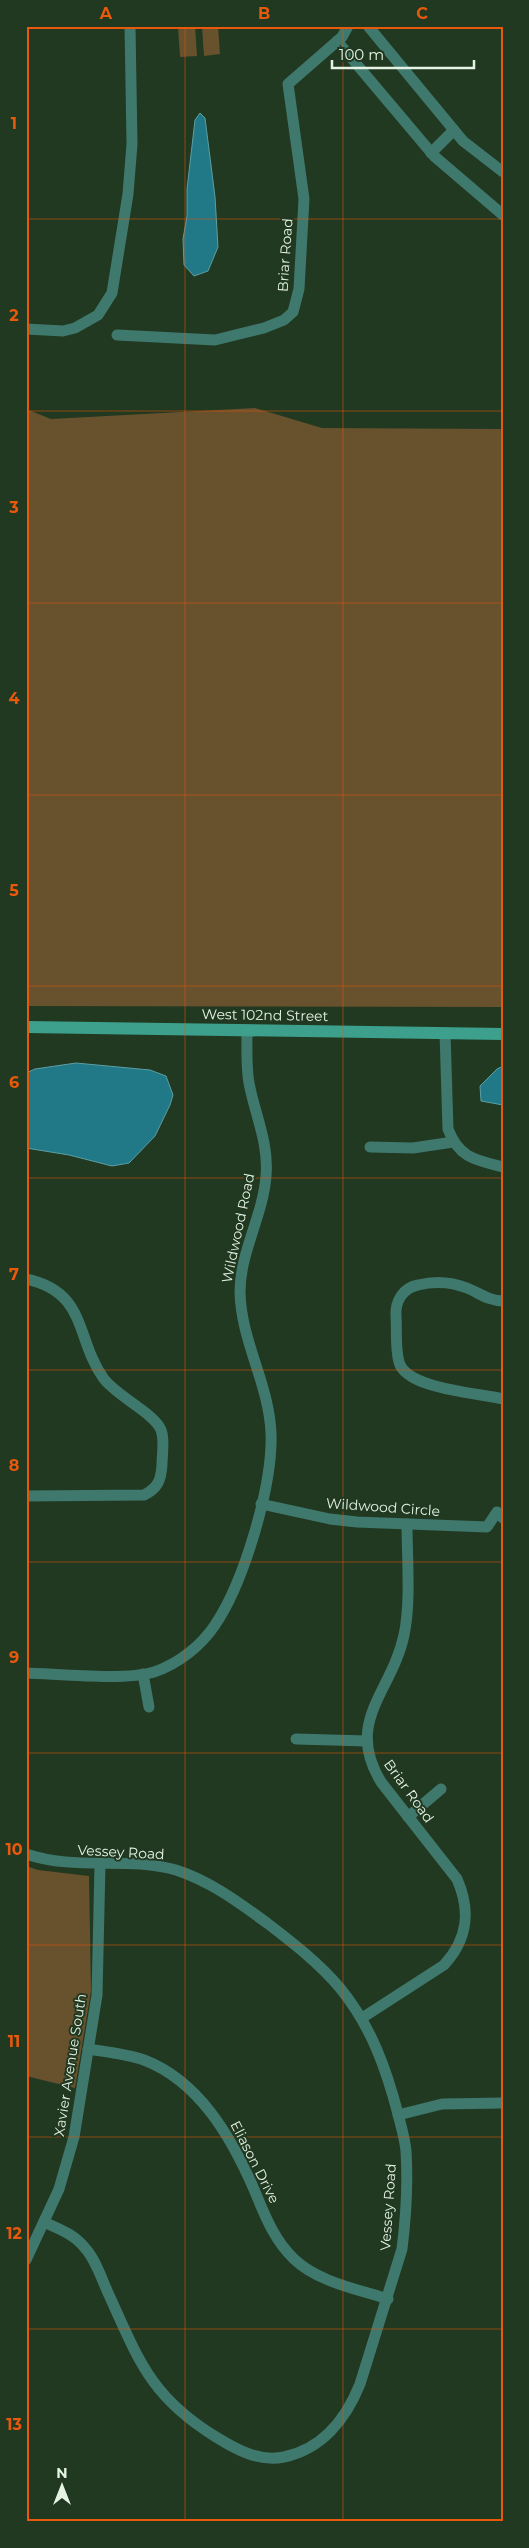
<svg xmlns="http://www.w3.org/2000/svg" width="529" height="2548" font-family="Montserrat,sans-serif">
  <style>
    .green { fill: #68512d }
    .water { fill: #217987; stroke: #5c9ea3 }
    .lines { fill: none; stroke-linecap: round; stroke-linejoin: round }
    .street { stroke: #3f786c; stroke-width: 11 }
    .secondary { stroke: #3ca08c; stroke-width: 12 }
    .grid { fill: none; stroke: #e8590c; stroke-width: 1; stroke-opacity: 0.55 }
    .labels { text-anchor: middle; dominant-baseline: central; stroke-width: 4; stroke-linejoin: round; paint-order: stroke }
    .street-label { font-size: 14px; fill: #e5f3e4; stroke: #213821 }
    .neatline { fill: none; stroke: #e8590c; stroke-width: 2 }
    .grid-label { font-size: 16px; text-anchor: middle; font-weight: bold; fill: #e8590c }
  </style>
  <rect width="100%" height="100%" fill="#213821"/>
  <g class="green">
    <polygon points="178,26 195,26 197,56 180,57"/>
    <polygon points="202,26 218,26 220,54 204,56"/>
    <polygon points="255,408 322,428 503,429 503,1007 26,1006 26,409 51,419"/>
    <polygon points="26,1866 38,1870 89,1876 91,1991 75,2088 26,2076"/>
  </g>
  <g class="water">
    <polygon points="200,113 205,118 215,197 218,247 208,271 194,276 184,265 183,239 187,216 187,189 195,120"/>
    <polygon points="76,1063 150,1070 166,1076 173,1095 170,1105 155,1136 129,1163 112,1166 69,1155 26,1148 26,1073 35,1069"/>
    <polygon points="503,1066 503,1105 481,1101 480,1086 497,1069"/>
  </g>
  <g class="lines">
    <g class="street">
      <polyline points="368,26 463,141 503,172"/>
      <polyline points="337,41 434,156 503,215"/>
      <polyline points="431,153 454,130"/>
      <polyline points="26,329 63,331 75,328 98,315 112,293 128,194 132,144 130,26"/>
      <polyline points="117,335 215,340 264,328 284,320 293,312 299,289 304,199 288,84 342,37 348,26"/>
      <path d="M 445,1033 L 448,1129 C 459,1158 475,1160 503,1167"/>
      <polyline points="370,1147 413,1148 453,1142"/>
      <path d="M 26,1279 C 88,1292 75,1339 104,1379 C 117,1396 155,1414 161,1430 C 165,1440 162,1454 162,1465 C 161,1480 158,1488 144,1495 L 26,1496"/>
      <path d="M 503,1301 C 489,1301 479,1293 467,1288 C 452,1282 434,1281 418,1285 C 403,1288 395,1301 396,1316 C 397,1330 395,1348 399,1362 C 406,1389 478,1393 503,1399"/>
      <polyline points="261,1504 330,1519 357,1522 487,1527 497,1512 503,1518"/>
      <path d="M 26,1673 C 59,1674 125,1681 154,1672 C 178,1664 201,1646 215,1625 C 244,1582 273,1485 271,1433 C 269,1384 241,1341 240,1292 C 240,1252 263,1216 266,1176 C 269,1143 255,1115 249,1083 C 246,1066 247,1047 247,1030"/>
      <polyline points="143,1674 149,1707"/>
      <polyline points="296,1739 367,1741"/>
      <polyline points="408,1817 441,1789"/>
      <path d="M 26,1854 C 76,1871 127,1856 176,1870 C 210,1881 238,1902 267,1923 C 293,1943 319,1963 340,1988 C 371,2026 386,2068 398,2114 C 401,2126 405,2139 406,2151 C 408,2183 406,2217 402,2249 L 360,2384 C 346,2419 322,2449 284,2457 C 259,2462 237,2450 216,2437 C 151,2397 139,2361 109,2295 C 102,2280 96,2260 85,2248 C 74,2234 59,2229 44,2222"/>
      <path d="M 362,2018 L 444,1965 C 468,1939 471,1911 457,1879 L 381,1782 C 344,1721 392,1692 404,1635 C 411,1603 407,1558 407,1524"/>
      <path d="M 88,2049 C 107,2052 127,2054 144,2060 C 199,2081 231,2137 253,2187 C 264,2213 273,2239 294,2259 C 318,2282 357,2289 388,2299"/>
      <polyline points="398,2115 442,2104 503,2103"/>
      <polyline points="26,2260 59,2189 74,2137 97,1995 100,1865"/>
    </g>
    <polyline class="secondary" points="26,1027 503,1034"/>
  </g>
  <path class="grid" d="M 185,26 L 185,2522M 343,26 L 343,2522M 26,219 L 503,219M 26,411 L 503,411M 26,603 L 503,603M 26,795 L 503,795M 26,986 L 503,986M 26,1178 L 503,1178M 26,1370 L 503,1370M 26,1562 L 503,1562M 26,1753 L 503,1753M 26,1945 L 503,1945M 26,2137 L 503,2137M 26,2329 L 503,2329"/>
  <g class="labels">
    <g class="street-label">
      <text transform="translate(285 255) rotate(-86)">Briar Road</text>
      <text transform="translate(265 1015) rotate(1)">West 102nd Street</text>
      <text transform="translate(238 1228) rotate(-78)">Wildwood Road</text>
      <text transform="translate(383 1507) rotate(4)">Wildwood Circle</text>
      <text transform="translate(409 1791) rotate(54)">Briar Road</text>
      <text transform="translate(121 1852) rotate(3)">Vessey Road</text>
      <text transform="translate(70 2065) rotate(-81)">Xavier Avenue South</text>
      <text transform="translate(255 2162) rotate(63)">Eliason Drive</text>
      <text transform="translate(388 2207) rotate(-86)">Vessey Road</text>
    </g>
  </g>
  <rect width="529" height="2548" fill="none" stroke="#213821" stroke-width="55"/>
  <g transform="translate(62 2486)" stroke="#213821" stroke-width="4" paint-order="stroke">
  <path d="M0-4L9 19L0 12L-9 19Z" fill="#e5f3e4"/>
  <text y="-8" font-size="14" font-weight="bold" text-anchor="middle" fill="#e5f3e4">N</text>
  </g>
  <path d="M332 60v8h142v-8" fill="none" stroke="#e5f3e4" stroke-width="2.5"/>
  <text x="339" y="60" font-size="15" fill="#e5f3e4" stroke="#213821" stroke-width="4" paint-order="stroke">100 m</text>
  <rect x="28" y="28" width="474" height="2492" class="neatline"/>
  <g class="grid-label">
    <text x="106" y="19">A</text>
    <text x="264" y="19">B</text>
    <text x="422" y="19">C</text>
    <text x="14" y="129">1</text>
    <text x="14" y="321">2</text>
    <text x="14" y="513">3</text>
    <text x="14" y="704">4</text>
    <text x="14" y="896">5</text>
    <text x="14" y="1088">6</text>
    <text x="14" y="1280">7</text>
    <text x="14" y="1471">8</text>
    <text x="14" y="1663">9</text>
    <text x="14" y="1855">10</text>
    <text x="14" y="2047">11</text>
    <text x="14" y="2239">12</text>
    <text x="14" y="2430">13</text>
  </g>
</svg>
